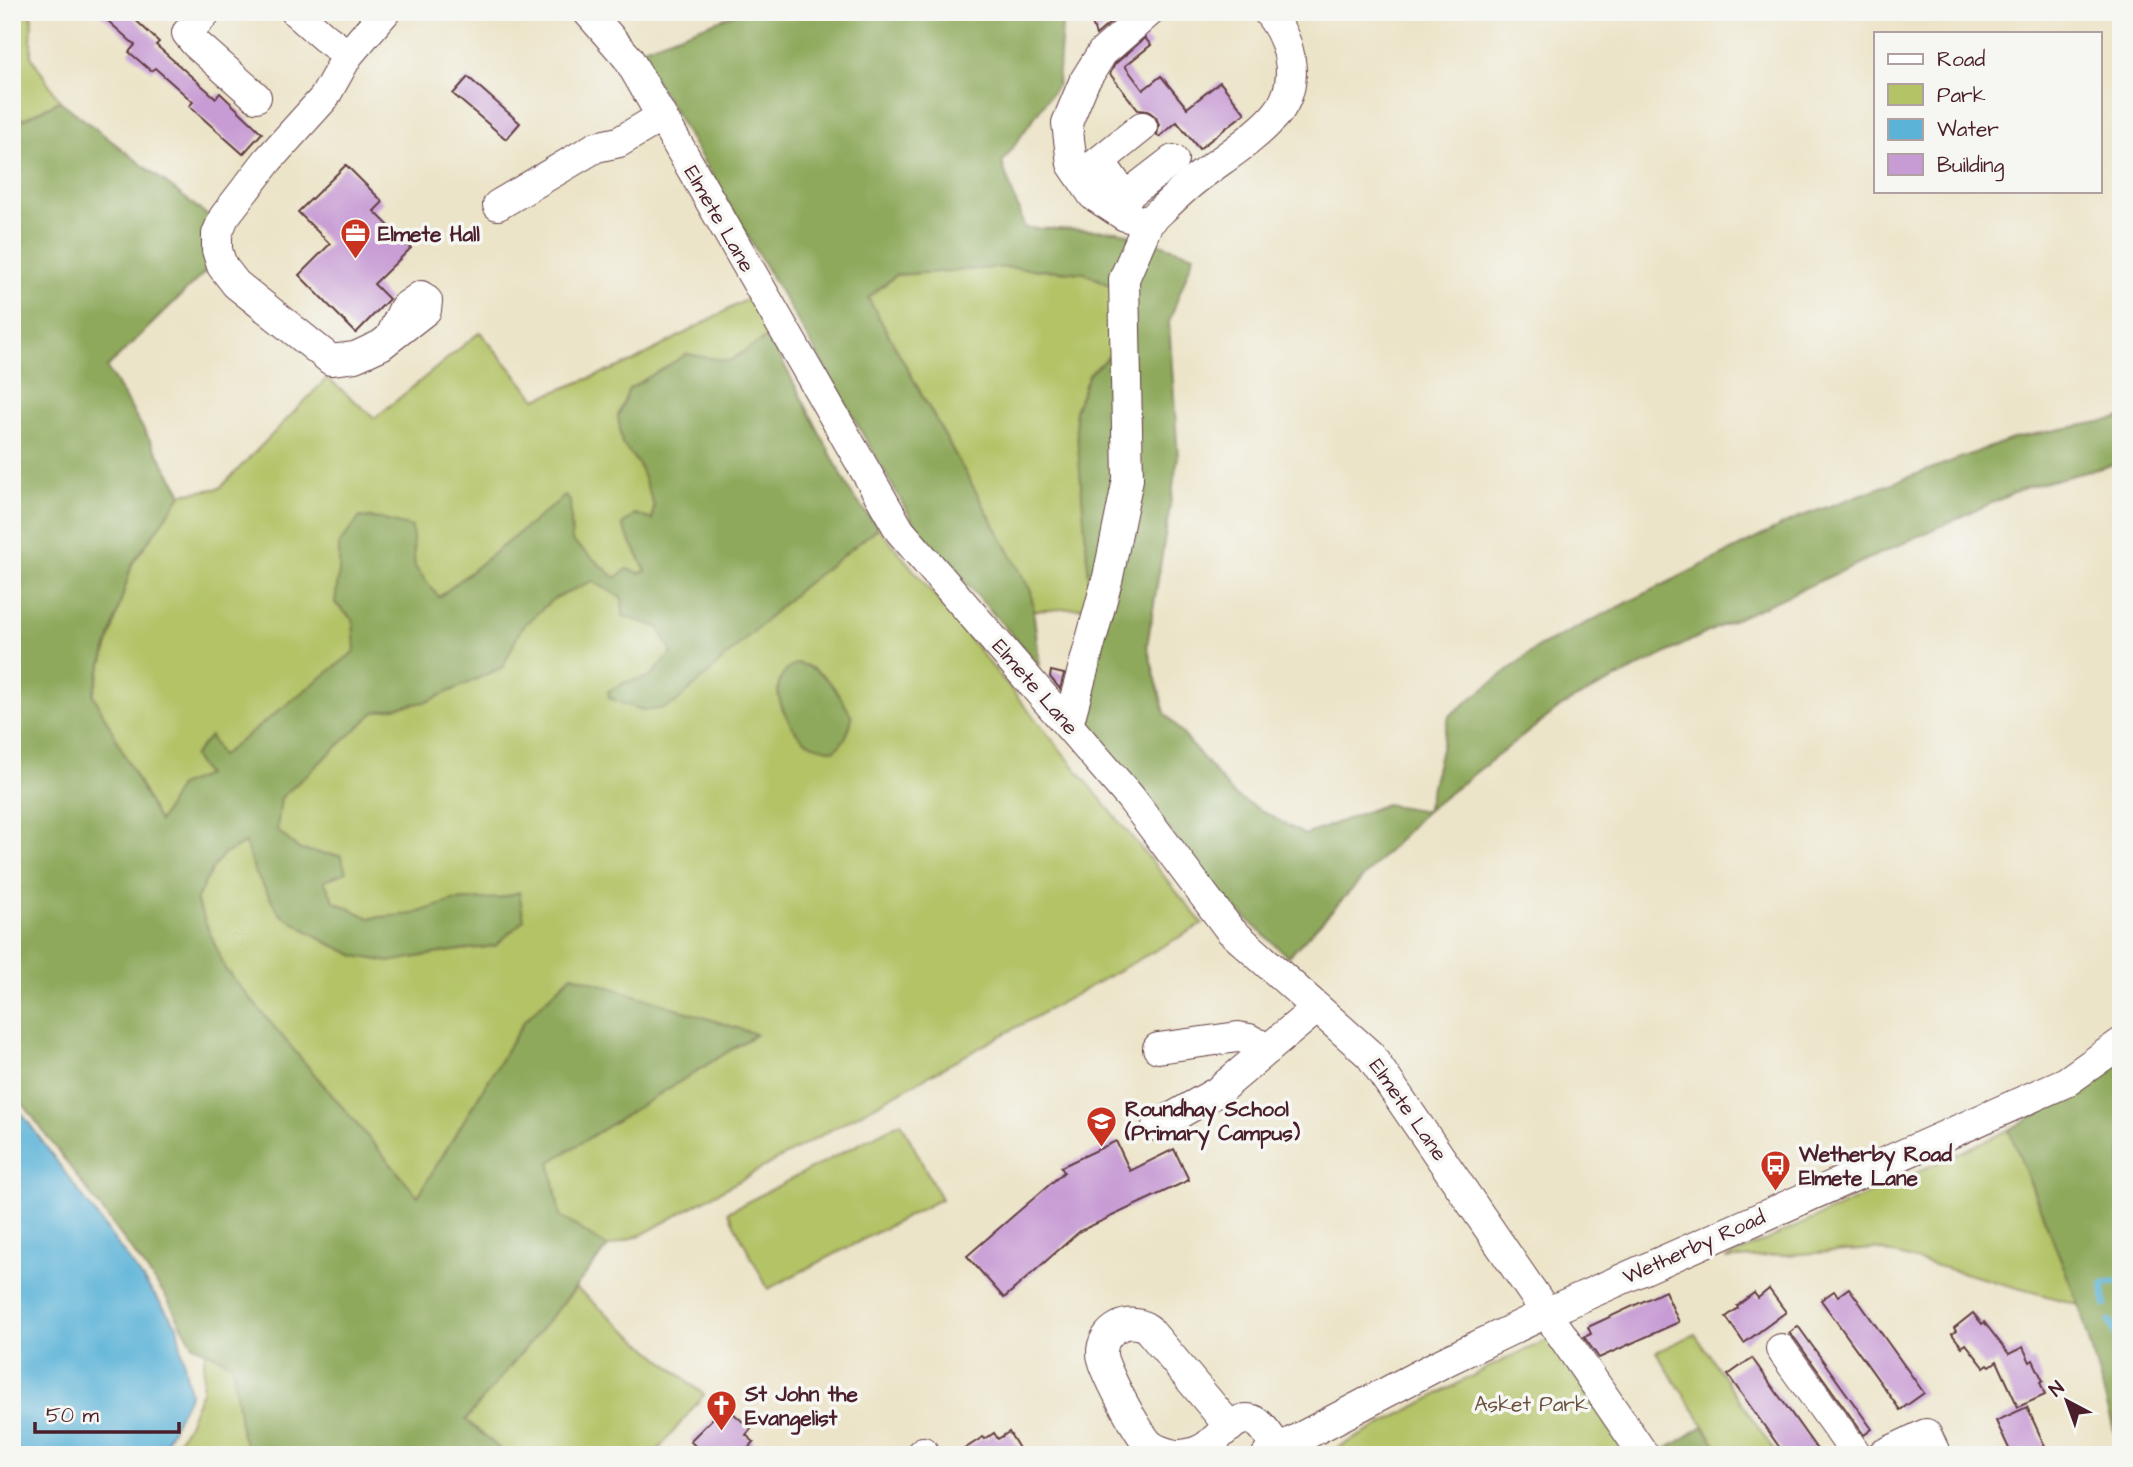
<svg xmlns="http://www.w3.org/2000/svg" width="2133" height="1467" font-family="'Architects Daughter',sans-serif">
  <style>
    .green { fill: #b3c366; stroke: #7e7148; stroke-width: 2 }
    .forest { fill: #8ea95b; stroke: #6c6443; stroke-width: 2 }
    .water { fill: #5bb3d8; stroke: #526982; stroke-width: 2 }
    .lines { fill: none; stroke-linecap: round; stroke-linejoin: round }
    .stream { stroke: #5bb3d8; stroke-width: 6 }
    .building { fill: #c79bd4 }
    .minor-casing { stroke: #623d43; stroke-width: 32 }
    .minor { stroke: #fff; stroke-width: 30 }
    .labels { text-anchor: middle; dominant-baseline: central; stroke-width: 7; stroke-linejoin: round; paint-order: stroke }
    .street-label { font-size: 21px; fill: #4a1f2b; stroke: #f6f6f2 }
    .poi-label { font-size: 21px; font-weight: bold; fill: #4a1f2b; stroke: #f6f6f2; text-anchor: start }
    .park-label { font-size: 21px; fill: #6a503d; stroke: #f6f6f2 }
  </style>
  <rect width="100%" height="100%" fill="#f6f6f2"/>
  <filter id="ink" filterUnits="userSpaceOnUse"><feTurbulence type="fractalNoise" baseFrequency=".0143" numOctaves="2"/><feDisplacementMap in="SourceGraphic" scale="14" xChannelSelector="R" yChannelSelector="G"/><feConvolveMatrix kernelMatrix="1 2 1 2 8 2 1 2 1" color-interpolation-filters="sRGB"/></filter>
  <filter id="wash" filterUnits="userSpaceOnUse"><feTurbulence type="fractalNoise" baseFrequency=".00686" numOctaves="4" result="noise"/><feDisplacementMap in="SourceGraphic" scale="28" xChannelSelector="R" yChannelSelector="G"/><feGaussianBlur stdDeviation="1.57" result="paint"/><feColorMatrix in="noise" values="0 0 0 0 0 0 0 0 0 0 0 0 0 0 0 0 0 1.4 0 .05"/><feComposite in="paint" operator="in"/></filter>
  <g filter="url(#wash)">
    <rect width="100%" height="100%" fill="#ece4c8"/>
    <g class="green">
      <polygon points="12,12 32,12 31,56 60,101 21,120 12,112"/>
      <polygon points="1004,267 1085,273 1122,291 1091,607 1033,611 1031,591 868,298 896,275"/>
      <polygon points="749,298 852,495 1203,924 643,1234 608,1247 560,1216 550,1162 755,1035 525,1020 418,1197 225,969 181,864 93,695 132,564 182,494 220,488 327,378 375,418 480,332 536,399 634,361"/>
      <polygon points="901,1122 941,1199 768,1289 728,1212"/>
      <polygon points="2009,1130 2079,1305 1876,1249 1725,1259"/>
      <polygon points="576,1288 704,1395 654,1455 507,1455 465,1420"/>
      <polygon points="1695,1334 1777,1455 1723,1455 1656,1352"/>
      <polygon points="1549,1339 1628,1455 1324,1455 1493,1365"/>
      <polygon points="205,1351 232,1363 242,1436 252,1455 170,1455 188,1424 202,1391"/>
    </g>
    <g class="forest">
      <polygon points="741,12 1063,12 1058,84 1002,163 1025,228 1118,231 1194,255 1169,322 1178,457 1147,646 1165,713 1234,795 1305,835 1386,804 1426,811 1449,716 1538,647 1797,518 2015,438 2121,418 2121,463 2027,487 1712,630 1563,705 1426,811 1288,957 1224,898 1088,729 1096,664 1075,411 1089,374 1127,340 1122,291 1085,273 1004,267 896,275 868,298 1031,591 1040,666 916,527 816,352 638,50"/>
      <path d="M 60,101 L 212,219 L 211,266 L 107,368 L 182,494 L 132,564 L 93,694 L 159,822 L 179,786 L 206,775 L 193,756 L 210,736 L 221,756 L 355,651 L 353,620 L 335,603 L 339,571 L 339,544 L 360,517 L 381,519 L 412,527 L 415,567 L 439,597 L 565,496 L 570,501 L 572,541 L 616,578 L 627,569 L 640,573 L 646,571 L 622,525 L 635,514 L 652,520 L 654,506 L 639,465 L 622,443 L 618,416 L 629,389 L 687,354 L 729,361 L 769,336 L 852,495 L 878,528 L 801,588 L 677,702 C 651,717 635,709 609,698 L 608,691 L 626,682 L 650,677 L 672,653 L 659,627 L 623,616 L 622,598 L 592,581 L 553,599 L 521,628 L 503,667 L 429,701 L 375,712 L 281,798 L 277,830 L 300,850 L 341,856 L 346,872 L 324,881 L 334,901 L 369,918 L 413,914 L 452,901 L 500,898 L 519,892 L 524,920 L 495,946 L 446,952 L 389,962 L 356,956 L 326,942 L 280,914 L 255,872 L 245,843 L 223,855 L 212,869 L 196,900 L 225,969 L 418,1196 L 525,1020 L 572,975 L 756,1034 L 550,1162 L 560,1216 L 608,1247 L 466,1420 L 507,1455 L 252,1455 L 242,1436 L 232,1363 L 193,1345 L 165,1295 L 12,1089 L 12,112 L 22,120 Z"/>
      <path d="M 797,663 C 826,669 839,693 852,717 C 849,732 846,740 835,750 C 824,748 811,746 803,739 C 791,729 774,698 779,683 C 782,673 789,668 797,663 Z"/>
      <polygon points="2121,1060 2121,1455 2079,1305 2009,1130 2098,1078"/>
      <polygon points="1703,1426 1723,1455 1657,1455"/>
    </g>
    <polygon class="water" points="12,1100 177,1326 190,1394 159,1455 12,1455"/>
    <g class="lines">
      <g class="stream">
        <polyline points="2105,1305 2103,1283 2121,1281"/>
        <polyline points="2109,1321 2121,1347"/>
      </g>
    </g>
    <g id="blocks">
      <g class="building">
        <polygon points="98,12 127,12 159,42 156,45 192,77 216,98 220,93 262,133 243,154 189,106 193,102 155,68 151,71 129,52 135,45"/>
        <polygon points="1088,12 1116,12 1118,16 1096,35"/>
        <polygon points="1145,38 1151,45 1125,66 1143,90 1161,76 1187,108 1220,82 1245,113 1199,149 1177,122 1159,137 1157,135 1159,125 1156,117 1148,111 1138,110 1110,74 1115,64"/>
        <polygon points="468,77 520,123 506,139 453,94"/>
        <polygon points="346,165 383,202 374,211 411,248 374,284 389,299 356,333 299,275 330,244 298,212"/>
        <polygon points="1051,671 1064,674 1060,689 1050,677"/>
        <polygon points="1116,1141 1130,1171 1174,1149 1189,1180 1080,1231 1004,1298 967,1256 1064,1172 1061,1167"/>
        <polygon points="1849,1288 1924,1393 1900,1410 1821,1300 1834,1291 1838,1296"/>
        <polygon points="1769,1289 1786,1312 1744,1343 1726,1317 1738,1308 1737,1306 1754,1293 1758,1298"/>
        <polygon points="1665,1291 1679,1322 1599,1358 1584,1337 1591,1334 1588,1327"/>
        <polygon points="1973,1313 1982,1324 1984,1322 2009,1354 2023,1347 2030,1362 2033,1360 2043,1381 2040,1382 2045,1395 2018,1407 1997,1361 1990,1366 1988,1364 1984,1367 1966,1344 1962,1347 1952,1334 1956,1331 1954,1328"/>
        <polygon points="1798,1326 1872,1429 1864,1435 1795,1339 1789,1333"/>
        <polygon points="1752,1358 1821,1455 1785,1455 1728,1375"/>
        <polygon points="2027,1407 2049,1455 2012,1455 1996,1421"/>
        <polygon points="720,1411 728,1418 733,1413 751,1429 746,1435 754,1442 742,1455 705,1455 690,1441"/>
        <polygon points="1009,1432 1023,1455 955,1455 983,1437 985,1439 994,1433 998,1439"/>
      </g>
    </g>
  </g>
  <g filter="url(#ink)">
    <use href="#blocks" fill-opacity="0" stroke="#623d43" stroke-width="2"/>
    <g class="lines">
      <defs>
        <g id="minor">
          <polyline points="206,12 187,33 195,43 256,97"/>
          <polyline points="296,12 324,37 348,55"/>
          <polyline points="385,12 348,55 324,98 268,160 224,217 217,234 217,250 222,266 236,284 331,360 355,357 381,345 426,310 427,301 421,296 404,308 390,338"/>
          <polyline points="588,12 628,58 900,531 1130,797 1230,930 1370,1055 1644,1455"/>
          <path d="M 1149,12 L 1102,53 L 1084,82 L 1067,123 L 1072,164 L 1093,195 L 1125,216 L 1148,223 C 1165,207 1181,190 1200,176 C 1224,158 1251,141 1272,119 C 1302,88 1293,43 1268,12"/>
          <polyline points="1100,161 1125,197 1173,160"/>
          <polyline points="1086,172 1142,127"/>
          <polyline points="498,205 596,147 619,142 661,117"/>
          <polyline points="1068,725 1108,577 1128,479 1124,279 1148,223"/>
          <polyline points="1158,1048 1238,1037 1249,1039 1268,1049"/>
          <polyline points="1157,1126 1217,1092 1317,1008"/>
          <polyline points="1781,1349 1857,1455"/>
          <polyline points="920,1455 923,1452"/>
          <path d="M 1175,1455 C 1166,1453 1157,1451 1150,1445 C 1139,1436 1102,1367 1102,1354 C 1101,1330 1130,1315 1148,1329 L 1230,1427"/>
          <path d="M 1181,1455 C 1190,1454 1199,1452 1207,1446 C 1220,1437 1239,1409 1258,1423 C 1266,1429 1272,1441 1279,1449"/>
          <polyline points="1267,1455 1442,1363 1548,1312 2066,1082 2121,1043"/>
          <polyline points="1882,1455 1926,1434 1936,1455"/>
        </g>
      </defs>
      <use href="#minor" class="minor-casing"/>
      <use href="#minor" class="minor"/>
    </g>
  </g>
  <defs>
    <symbol id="office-pin" viewBox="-11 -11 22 30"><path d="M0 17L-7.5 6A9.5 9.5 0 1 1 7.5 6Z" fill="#c8321e" stroke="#f6f6f2"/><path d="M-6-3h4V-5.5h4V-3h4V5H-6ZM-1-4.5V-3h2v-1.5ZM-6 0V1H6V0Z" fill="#fff"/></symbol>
    <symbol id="school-pin" viewBox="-11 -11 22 30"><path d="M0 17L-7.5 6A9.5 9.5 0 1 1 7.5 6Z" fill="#c8321e" stroke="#f6f6f2"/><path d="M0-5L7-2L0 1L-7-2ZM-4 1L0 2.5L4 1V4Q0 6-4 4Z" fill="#fff"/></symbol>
    <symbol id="bus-pin" viewBox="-11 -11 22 30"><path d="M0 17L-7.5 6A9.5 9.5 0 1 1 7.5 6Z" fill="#c8321e" stroke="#f6f6f2"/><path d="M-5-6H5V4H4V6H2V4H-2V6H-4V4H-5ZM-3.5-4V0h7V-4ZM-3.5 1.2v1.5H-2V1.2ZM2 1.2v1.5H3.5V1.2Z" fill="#fff"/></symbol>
    <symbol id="church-pin" viewBox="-11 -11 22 30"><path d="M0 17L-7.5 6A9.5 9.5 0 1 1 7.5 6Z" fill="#c8321e" stroke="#f6f6f2"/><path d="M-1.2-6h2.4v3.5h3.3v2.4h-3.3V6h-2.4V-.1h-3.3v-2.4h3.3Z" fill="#fff"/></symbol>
  </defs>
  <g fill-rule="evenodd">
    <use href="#office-pin" x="338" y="216" width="35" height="47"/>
    <use href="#school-pin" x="1084" y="1104" width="35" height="47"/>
    <use href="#bus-pin" x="1758" y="1148" width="35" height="47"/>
    <use href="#church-pin" x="704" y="1388" width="35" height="47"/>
  </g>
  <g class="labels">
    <g class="street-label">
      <text transform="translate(719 219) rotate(60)">Elmete Lane</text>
      <text transform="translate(1035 687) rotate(49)">Elmete Lane</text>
      <text transform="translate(1408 1110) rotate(55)">Elmete Lane</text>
      <text transform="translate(1694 1247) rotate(-24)">Wetherby Road</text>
    </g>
    <g class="poi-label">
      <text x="378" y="234">Elmete Hall</text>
      <text x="1125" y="1109">Roundhay School<tspan x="1125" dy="24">(Primary Campus)</tspan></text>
      <text x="1799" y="1154">Wetherby Road<tspan x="1799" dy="24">Elmete Lane</tspan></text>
      <text x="745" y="1394">St John the<tspan x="745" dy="24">Evangelist</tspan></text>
    </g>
    <g class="park-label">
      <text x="1531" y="1404">Asket Park</text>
    </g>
  </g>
  <rect width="2133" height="1467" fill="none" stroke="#f6f6f2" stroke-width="42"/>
  <rect x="1874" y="32" width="228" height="161" fill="#f6f6f2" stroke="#b1a0a2" stroke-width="2"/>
  <rect x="1888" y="54" width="35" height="10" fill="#ffffff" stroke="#b1a0a2" stroke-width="2"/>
  <text x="1937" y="66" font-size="21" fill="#4a1f2b">Road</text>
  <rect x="1888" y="84" width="35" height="21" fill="#b3c366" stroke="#b1a0a2" stroke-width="2"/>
  <text x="1937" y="102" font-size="21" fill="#4a1f2b">Park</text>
  <rect x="1888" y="119" width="35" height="21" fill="#5bb3d8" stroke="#b1a0a2" stroke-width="2"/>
  <text x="1937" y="136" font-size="21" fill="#4a1f2b">Water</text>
  <rect x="1888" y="154" width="35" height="21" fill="#c79bd4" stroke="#b1a0a2" stroke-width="2"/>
  <text x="1937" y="172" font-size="21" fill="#4a1f2b">Building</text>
  <g transform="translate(2067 1401) rotate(319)" stroke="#f6f6f2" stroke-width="5" paint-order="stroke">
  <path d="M0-5L12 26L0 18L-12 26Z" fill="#4a1f2b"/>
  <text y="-10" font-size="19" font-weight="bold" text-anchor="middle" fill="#4a1f2b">N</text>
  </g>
  <path d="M35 1422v10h144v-10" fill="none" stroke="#4a1f2b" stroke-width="3.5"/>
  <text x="46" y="1422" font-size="21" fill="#4a1f2b" stroke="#f6f6f2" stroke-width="5" paint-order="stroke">50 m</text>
</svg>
